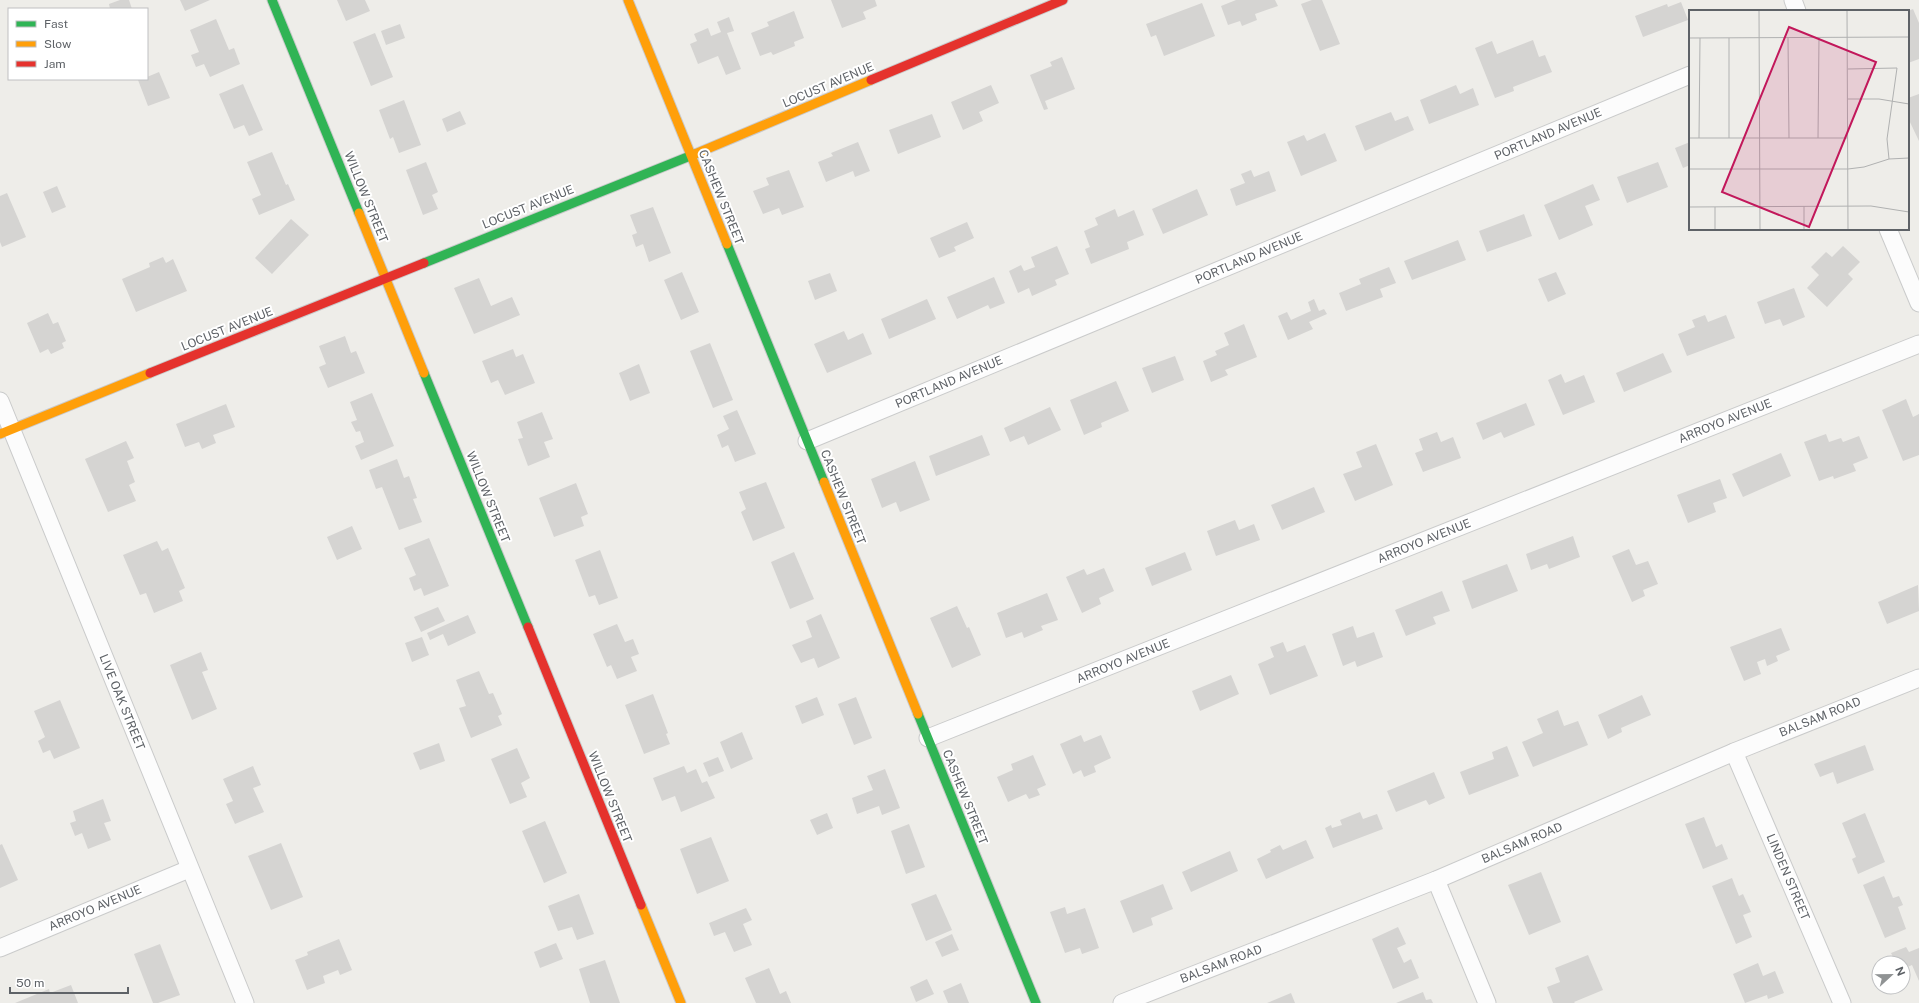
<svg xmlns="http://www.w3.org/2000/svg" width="1919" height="1003" font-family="'Public Sans',sans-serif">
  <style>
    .building { fill: #d5d4d2 }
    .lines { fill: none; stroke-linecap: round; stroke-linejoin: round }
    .street-casing { stroke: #cacbcb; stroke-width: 19 }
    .fast-casing { stroke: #c9c9ca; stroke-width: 11 }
    .slow-casing { stroke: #c9c9ca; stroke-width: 11 }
    .jam-casing { stroke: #c9c9ca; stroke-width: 11 }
    .street { stroke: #fcfcfc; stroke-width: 17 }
    .fast { stroke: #30b455; stroke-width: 9 }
    .slow { stroke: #ff9f0a; stroke-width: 9 }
    .jam { stroke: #e5322d; stroke-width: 9 }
    .labels { text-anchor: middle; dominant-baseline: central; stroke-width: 4; stroke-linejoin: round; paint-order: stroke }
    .street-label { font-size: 12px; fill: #5e6267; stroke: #fff }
    .inset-road { fill: none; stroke: #b0b1b1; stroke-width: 1 }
    .view { fill: #c2185b; fill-opacity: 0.15; stroke: #c2185b; stroke-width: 2 }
    .inset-edge { fill: none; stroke: #5e6267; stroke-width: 2 }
  </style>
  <rect width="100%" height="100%" fill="#eeede9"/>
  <g class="building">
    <polygon points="120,0 129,0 132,9 110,9 109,4"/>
    <polygon points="180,0 210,0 185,11"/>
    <polygon points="337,0 365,0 370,11 346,21"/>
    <polygon points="831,0 875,0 877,6 863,12 866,19 842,28"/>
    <polygon points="1236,0 1275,0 1278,6 1255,14 1257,20 1242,26 1240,21 1228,25 1221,6"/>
    <polygon points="1312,0 1322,0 1340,44 1320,51 1301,4"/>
    <polygon points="1681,2 1688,20 1643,37 1635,16 1667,4 1668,7"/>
    <polygon points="1202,3 1215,36 1164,56 1156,35 1151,37 1146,24"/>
    <polygon points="1913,9 1919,23 1919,59 1908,63 1908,11"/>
    <polygon points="794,11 804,38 794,42 795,46 773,55 771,52 760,56 751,33 769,26 767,22"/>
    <polygon points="729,17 734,31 727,33 741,69 726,75 718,56 698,64 690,44 697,41 694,34 708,28 711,36 721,32 717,22"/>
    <polygon points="216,19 229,50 234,48 240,64 210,77 204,64 196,67 191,55 199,52 190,30"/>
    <polygon points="400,24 405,38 386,45 381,31"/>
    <polygon points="375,33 393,77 371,86 353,42"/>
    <polygon points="1533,40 1539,57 1545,55 1552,72 1513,87 1514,91 1495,98 1475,48 1492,41 1497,54"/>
    <polygon points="1062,57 1075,89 1045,101 1048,109 1044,110 1030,75 1052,66 1050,62"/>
    <polygon points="159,72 170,98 148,106 138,80 147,79 147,77"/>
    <polygon points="243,84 263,130 249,136 244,125 234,129 219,94"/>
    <polygon points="991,85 999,103 979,112 983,121 963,130 951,102"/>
    <polygon points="1456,85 1460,94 1473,88 1479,105 1429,124 1420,100"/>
    <polygon points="1919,94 1919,141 1908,118 1908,98"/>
    <polygon points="404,100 421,145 399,153 393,137 390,139 379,110"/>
    <polygon points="460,111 466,124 447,132 442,119"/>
    <polygon points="1391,112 1395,121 1408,116 1414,130 1365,151 1355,126"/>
    <polygon points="932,114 941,137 898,154 889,130"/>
    <polygon points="1325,133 1337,161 1301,176 1287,142 1304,135 1307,141"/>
    <polygon points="858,142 870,171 855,177 853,171 826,182 818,162 833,156 831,153"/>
    <polygon points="1690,142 1690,165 1683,168 1675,148"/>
    <polygon points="272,152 286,185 288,184 295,200 259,215 252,199 261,195 247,162"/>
    <polygon points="426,162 438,192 432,195 438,209 423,215 406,170"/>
    <polygon points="1658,162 1668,187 1627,203 1617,177"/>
    <polygon points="789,170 804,207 782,215 779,208 763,214 753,191 769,185 766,178"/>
    <polygon points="1251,170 1254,177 1269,171 1276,191 1236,206 1230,189 1245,183 1241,174"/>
    <polygon points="1593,184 1600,200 1585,206 1593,225 1559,240 1544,205"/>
    <polygon points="57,186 66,207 52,213 43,192"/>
    <polygon points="1197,189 1208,215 1163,234 1152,209"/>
    <polygon points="7,193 26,237 2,247 0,242 0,196"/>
    <polygon points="653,207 671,253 649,262 643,244 636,247 632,235 637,233 630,215"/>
    <polygon points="1115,209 1118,217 1134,210 1144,235 1127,242 1129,249 1091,264 1085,249 1090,247 1084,231 1098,225 1095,218"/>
    <polygon points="1524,214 1532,236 1487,252 1479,231"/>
    <polygon points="291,219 309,235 272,274 255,258"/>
    <polygon points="967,222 974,238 954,247 956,251 939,258 930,238"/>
    <polygon points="1458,240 1466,260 1412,280 1404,261"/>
    <polygon points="1057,246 1069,274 1055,280 1057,285 1032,296 1029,288 1018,293 1009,271 1021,265 1024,271 1035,267 1031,257"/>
    <polygon points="1843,246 1860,262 1848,274 1853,279 1827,307 1807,288 1819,275 1811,267 1826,252 1832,257"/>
    <polygon points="163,257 166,263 173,259 187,291 136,312 122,279 150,267 149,263"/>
    <polygon points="1389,267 1396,283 1380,289 1383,297 1346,311 1339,293 1361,284 1359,279"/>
    <polygon points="682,272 699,312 681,320 664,280"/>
    <polygon points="1556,272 1566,294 1548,302 1538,279"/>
    <polygon points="830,273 837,291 815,300 808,281"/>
    <polygon points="994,277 1005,303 990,309 988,305 957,319 947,297"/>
    <polygon points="479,278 491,306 512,297 520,315 474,334 454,288"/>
    <polygon points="1794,288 1805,317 1783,326 1780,319 1765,324 1757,302"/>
    <polygon points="927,299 936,319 889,339 881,319"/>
    <polygon points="1314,299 1319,311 1324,309 1327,314 1309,322 1313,329 1288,340 1278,316 1287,312 1291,320 1311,311 1308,302"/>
    <polygon points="48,313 53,324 58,322 66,341 62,343 64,348 51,354 48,349 40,353 27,323"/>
    <polygon points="1705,315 1708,322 1726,315 1735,338 1687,356 1678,334 1695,327 1692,320"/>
    <polygon points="1244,324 1257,357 1225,370 1228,375 1211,382 1203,361 1217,355 1215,351 1229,345 1224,333"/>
    <polygon points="844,331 848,340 863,333 872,354 827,373 814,344"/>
    <polygon points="345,336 351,353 356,351 365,373 328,388 319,367 326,364 319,346"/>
    <polygon points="710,343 733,400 713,408 690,351"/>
    <polygon points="513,349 516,357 523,354 535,383 505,395 498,380 491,383 482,361"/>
    <polygon points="1663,353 1672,372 1624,392 1616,373"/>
    <polygon points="1175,356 1184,380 1152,393 1142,368"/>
    <polygon points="639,364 650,393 630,401 619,373"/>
    <polygon points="1561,374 1565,383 1584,375 1595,402 1563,415 1548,380"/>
    <polygon points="1116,381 1129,411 1101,423 1102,427 1084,435 1070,400"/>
    <polygon points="372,393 394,446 361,460 355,446 364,442 360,431 356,432 351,422 357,420 350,402"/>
    <polygon points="1906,399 1913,417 1919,414 1919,455 1903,461 1882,410"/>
    <polygon points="1526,403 1535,425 1504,438 1501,432 1483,440 1476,423"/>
    <polygon points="226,404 235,427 213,435 216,443 202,449 199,442 185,447 176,424"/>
    <polygon points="1050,407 1061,430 1028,445 1024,436 1010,442 1004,428"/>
    <polygon points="737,410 756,454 735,462 728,445 722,448 717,435 729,429 723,416"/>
    <polygon points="542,412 553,439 544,442 550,457 528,466 518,439 523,438 517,422"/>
    <polygon points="1437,432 1441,442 1453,437 1461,458 1423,472 1415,453 1423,450 1419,439"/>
    <polygon points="1826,434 1829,442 1841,438 1843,442 1859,436 1868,458 1853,464 1856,471 1834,479 1833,476 1819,481 1804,442"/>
    <polygon points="982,435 990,455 936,476 929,456"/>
    <polygon points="126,441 134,458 127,461 135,482 129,485 136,501 108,512 85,459"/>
    <polygon points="1376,444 1393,485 1355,501 1343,474 1362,467 1356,452"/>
    <polygon points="1781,453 1791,476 1743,497 1732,474"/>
    <polygon points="397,459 404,478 409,476 417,498 413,499 422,522 399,530 382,487 376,489 369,470"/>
    <polygon points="915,461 930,500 900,512 896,502 882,508 871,479"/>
    <polygon points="1720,479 1727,498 1713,503 1716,512 1688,523 1677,495"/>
    <polygon points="766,482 785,528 753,541 741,512 746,509 739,492"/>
    <polygon points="576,483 588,514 581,517 584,526 554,537 539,498"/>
    <polygon points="1314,487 1325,512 1282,530 1271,505"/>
    <polygon points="1235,520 1239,530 1254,524 1260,540 1216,556 1207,531"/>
    <polygon points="352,526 362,549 337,560 327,537"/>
    <polygon points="1573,536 1580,557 1549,569 1547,564 1531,570 1526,554"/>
    <polygon points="429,538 449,586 424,596 421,588 414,591 409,578 416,575 404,548"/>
    <polygon points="157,541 162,551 168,548 185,588 179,591 183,601 154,613 146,593 140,595 123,555"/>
    <polygon points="1629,549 1636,565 1648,561 1658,584 1643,590 1645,596 1632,602 1612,556"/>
    <polygon points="600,550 618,598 599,605 595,595 589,597 575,560"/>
    <polygon points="794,552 814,599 790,609 771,562"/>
    <polygon points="1185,552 1192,570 1152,586 1145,568"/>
    <polygon points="1507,564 1518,591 1472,609 1462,581"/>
    <polygon points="1104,568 1114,591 1099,598 1101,604 1082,613 1066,577 1084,569 1087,575"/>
    <polygon points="1918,585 1919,611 1887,624 1878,602"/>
    <polygon points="1442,591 1450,611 1433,617 1436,624 1406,636 1395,610"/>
    <polygon points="1047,593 1058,620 1041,626 1043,630 1024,638 1022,632 1006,638 997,613"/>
    <polygon points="957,606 967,628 969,627 981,655 952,668 930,618"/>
    <polygon points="438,607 445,621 421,632 414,617"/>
    <polygon points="821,614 840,658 818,668 814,658 801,663 792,645 812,637 806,621"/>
    <polygon points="468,615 476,633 448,646 443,634 430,640 427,633"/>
    <polygon points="617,624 625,642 633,639 639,654 631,657 637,671 617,679 611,665 607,667 593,634"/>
    <polygon points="1353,626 1357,638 1374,632 1383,657 1357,667 1355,661 1343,666 1332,634"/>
    <polygon points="1781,628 1790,650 1776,656 1778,661 1767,666 1765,659 1757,662 1761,674 1744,681 1730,647"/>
    <polygon points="422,637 429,655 412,662 405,643"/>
    <polygon points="1283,642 1287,652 1305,645 1318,676 1270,695 1258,664 1274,657 1270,647"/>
    <polygon points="201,652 208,670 202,672 217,709 192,720 170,665"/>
    <polygon points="479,671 489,694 493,693 502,714 498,716 502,725 471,738 459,708 466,706 456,680"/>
    <polygon points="1231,675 1239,694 1200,711 1192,691"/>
    <polygon points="653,694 668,733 666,734 670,744 644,754 625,705"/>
    <polygon points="1642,695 1651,715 1621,728 1622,732 1608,739 1598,715"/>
    <polygon points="817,697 824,715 802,724 795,706"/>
    <polygon points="856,697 872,738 854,745 838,704"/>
    <polygon points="60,700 80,748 54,759 50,750 43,753 38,741 45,737 34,711"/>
    <polygon points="1558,710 1564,726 1578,721 1588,745 1533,767 1522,742 1543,733 1537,719"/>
    <polygon points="742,732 753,759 731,769 720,742"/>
    <polygon points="1081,735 1084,742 1101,735 1111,758 1094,766 1096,772 1084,777 1081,770 1073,774 1060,744"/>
    <polygon points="439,743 445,761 420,770 413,753"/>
    <polygon points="1865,745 1874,770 1837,784 1833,772 1820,777 1814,764"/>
    <polygon points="1507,746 1519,776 1469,795 1460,772 1494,759 1492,752"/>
    <polygon points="517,748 530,778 521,783 527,797 510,804 491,759"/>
    <polygon points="1033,755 1046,785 1037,789 1040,795 1029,799 1026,794 1008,802 997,777 1013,770 1011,764"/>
    <polygon points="718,757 724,771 709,777 703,763"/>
    <polygon points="253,766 261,785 253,788 264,812 235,824 226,804 233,801 223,779"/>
    <polygon points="684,766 687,773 696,769 702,783 707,781 715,798 681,812 675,796 662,801 653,778"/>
    <polygon points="885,769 900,808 882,815 879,806 857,814 852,798 873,790 867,776"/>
    <polygon points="1434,772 1445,798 1429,805 1426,800 1396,812 1387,791"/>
    <polygon points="103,799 111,821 104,823 111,840 88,849 82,833 75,836 70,823 76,821 73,811"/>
    <polygon points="1360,812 1363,819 1377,814 1383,829 1333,848 1325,828 1331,825 1332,828 1342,825 1340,820"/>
    <polygon points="827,813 833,828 817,835 810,820"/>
    <polygon points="1865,813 1885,862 1858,874 1852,859 1856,857 1842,823"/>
    <polygon points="1704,817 1716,847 1722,844 1728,859 1703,869 1685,824"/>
    <polygon points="545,821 567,873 544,883 522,831"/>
    <polygon points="909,824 925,867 906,874 891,831"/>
    <polygon points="711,837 729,881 697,894 680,849"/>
    <polygon points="1306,840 1314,858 1266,879 1257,859 1271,852 1270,850 1280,845 1283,850"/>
    <polygon points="281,843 303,897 271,910 248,856"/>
    <polygon points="2,844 18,880 0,888 0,845"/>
    <polygon points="1230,851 1238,871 1191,892 1182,872"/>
    <polygon points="1541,872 1561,922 1529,935 1508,885"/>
    <polygon points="1884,876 1893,898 1899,896 1903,905 1898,907 1906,929 1885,938 1863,885"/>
    <polygon points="1732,878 1739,896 1743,894 1751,912 1743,915 1752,937 1736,944 1712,886"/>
    <polygon points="1163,884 1173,909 1151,918 1153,925 1133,933 1120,901"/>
    <polygon points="579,894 594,934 577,940 572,927 558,931 548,906"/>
    <polygon points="936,894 952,930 926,941 911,904"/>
    <polygon points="1065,907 1067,914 1085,908 1099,948 1082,954 1080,948 1065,953 1050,912"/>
    <polygon points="746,908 752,920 743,924 752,945 734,952 725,932 714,936 709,923"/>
    <polygon points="1398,927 1406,944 1397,948 1404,963 1411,959 1419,978 1393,989 1372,939"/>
    <polygon points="952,934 959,950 942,957 935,942"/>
    <polygon points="339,939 352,970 340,975 338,970 323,976 325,983 307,990 295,960 308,955 307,952"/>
    <polygon points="556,943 563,959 540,968 534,952"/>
    <polygon points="160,944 180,995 158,1003 153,1003 134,954"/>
    <polygon points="1906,947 1909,952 1919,948 1919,981 1912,965 1903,969 1903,963 1896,963 1891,953"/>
    <polygon points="1588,955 1603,990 1574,1002 1575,1003 1553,1003 1547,987 1560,982 1555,968"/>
    <polygon points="605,960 620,1003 590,1003 579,969"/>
    <polygon points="1758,963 1763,976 1775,971 1784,993 1768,999 1767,995 1745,1003 1733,974"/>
    <polygon points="769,968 780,994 786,991 791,1003 756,1003 745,978"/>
    <polygon points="927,979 934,994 916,1002 910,987"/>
    <polygon points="961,983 969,1003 948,1003 943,991"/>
    <polygon points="71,985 78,1003 15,1003 49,989 50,993"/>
    <polygon points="1423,992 1426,1000 1431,999 1433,1003 1396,1003"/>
    <polygon points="1291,993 1295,1003 1267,1003"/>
  </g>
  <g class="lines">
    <defs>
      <g id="street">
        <polyline points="1793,0 1797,11"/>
        <polyline points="1888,229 1919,303"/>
        <polyline points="0,401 245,1003"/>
        <polyline points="807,441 1690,75"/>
        <polyline points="928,738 1919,344"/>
        <polyline points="1734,752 1842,1003"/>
        <polyline points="1436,880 1487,1003"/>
        <polyline points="0,948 189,869"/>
        <polyline points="1122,1003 1436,880 1734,752 1919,678"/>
      </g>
      <g id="fast">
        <polyline points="272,0 359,213"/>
        <polyline points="727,244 824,482"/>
        <polyline points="424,263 695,154"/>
        <polyline points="424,373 528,627"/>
        <polyline points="918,714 1036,1003"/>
      </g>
      <g id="slow">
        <polyline points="628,0 727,244"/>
        <polyline points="695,154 871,80"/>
        <polyline points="359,213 424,373"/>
        <polyline points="0,434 150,373"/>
        <polyline points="824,482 918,714"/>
        <polyline points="641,905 681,1003"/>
      </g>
      <g id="jam">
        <polyline points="871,80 1063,0"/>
        <polyline points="150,373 424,263"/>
        <polyline points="528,627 641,905"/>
      </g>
    </defs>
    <use href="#street" class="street-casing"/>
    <use href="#fast" class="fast-casing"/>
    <use href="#slow" class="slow-casing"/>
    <use href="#jam" class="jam-casing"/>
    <use href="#street" class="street"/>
    <use href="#fast" class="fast"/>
    <use href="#slow" class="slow"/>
    <use href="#jam" class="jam"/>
  </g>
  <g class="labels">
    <g class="street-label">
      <text transform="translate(828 85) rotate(-23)">LOCUST AVENUE</text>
      <text transform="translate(1548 134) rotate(-23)">PORTLAND AVENUE</text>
      <text transform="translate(366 197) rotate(68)">WILLOW STREET</text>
      <text transform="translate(721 197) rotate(68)">CASHEW STREET</text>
      <text transform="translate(528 207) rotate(-22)">LOCUST AVENUE</text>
      <text transform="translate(1249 258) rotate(-23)">PORTLAND AVENUE</text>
      <text transform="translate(227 329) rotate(-22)">LOCUST AVENUE</text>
      <text transform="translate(949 382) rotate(-23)">PORTLAND AVENUE</text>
      <text transform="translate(1725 421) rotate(-22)">ARROYO AVENUE</text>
      <text transform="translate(488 497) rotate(68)">WILLOW STREET</text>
      <text transform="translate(843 497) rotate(68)">CASHEW STREET</text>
      <text transform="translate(1424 541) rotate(-22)">ARROYO AVENUE</text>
      <text transform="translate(1123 661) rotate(-22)">ARROYO AVENUE</text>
      <text transform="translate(122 702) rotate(68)">LIVE OAK STREET</text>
      <text transform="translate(1820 717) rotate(-22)">BALSAM ROAD</text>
      <text transform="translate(610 797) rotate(68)">WILLOW STREET</text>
      <text transform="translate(965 797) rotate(68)">CASHEW STREET</text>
      <text transform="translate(1522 843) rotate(-23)">BALSAM ROAD</text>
      <text transform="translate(1788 877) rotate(67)">LINDEN STREET</text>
      <text transform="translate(95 908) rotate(-23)">ARROYO AVENUE</text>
      <text transform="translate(1221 964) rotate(-21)">BALSAM ROAD</text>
    </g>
  </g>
  <g transform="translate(1689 10)">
    <rect width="220" height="220" fill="#eeede9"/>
    <path class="inset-road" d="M 70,0 L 71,220M 158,0 L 159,220M 0,28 L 220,27M 99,28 L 100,128M 159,59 L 208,58 L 198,129 L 200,149M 159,89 L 190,89 L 220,94M 0,128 L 159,128M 10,128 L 11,28M 40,128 L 40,28M 129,128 L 130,27M 0,159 L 159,159 L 175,157 L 200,149 L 220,148M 115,196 L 115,220M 0,197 L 182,196 L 220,202M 26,220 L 26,197"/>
    <path class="view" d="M 100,17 L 187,52 L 120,217 L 33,182 Z"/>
    <rect width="220" height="220" class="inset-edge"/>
  </g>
  <rect x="8" y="8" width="140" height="72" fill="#ffffff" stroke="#bfc0c2"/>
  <rect x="16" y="21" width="20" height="6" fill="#30b455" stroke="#bfc0c2"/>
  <text x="44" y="28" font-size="12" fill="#5e6267">Fast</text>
  <rect x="16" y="41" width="20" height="6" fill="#ff9f0a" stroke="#bfc0c2"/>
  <text x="44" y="48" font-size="12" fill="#5e6267">Slow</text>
  <rect x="16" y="61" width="20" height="6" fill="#e5322d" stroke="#bfc0c2"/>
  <text x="44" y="68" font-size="12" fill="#5e6267">Jam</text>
  <g transform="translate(1891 975) rotate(68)"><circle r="19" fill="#ffffff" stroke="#bfc0c2"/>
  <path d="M0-3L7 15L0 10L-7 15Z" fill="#909394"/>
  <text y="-6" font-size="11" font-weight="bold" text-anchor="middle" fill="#5e6267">N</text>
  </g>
  <path d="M10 987v6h118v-6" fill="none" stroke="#5e6267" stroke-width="2"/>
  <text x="16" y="987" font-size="12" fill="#5e6267" stroke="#ffffff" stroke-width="3" paint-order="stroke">50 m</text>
</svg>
